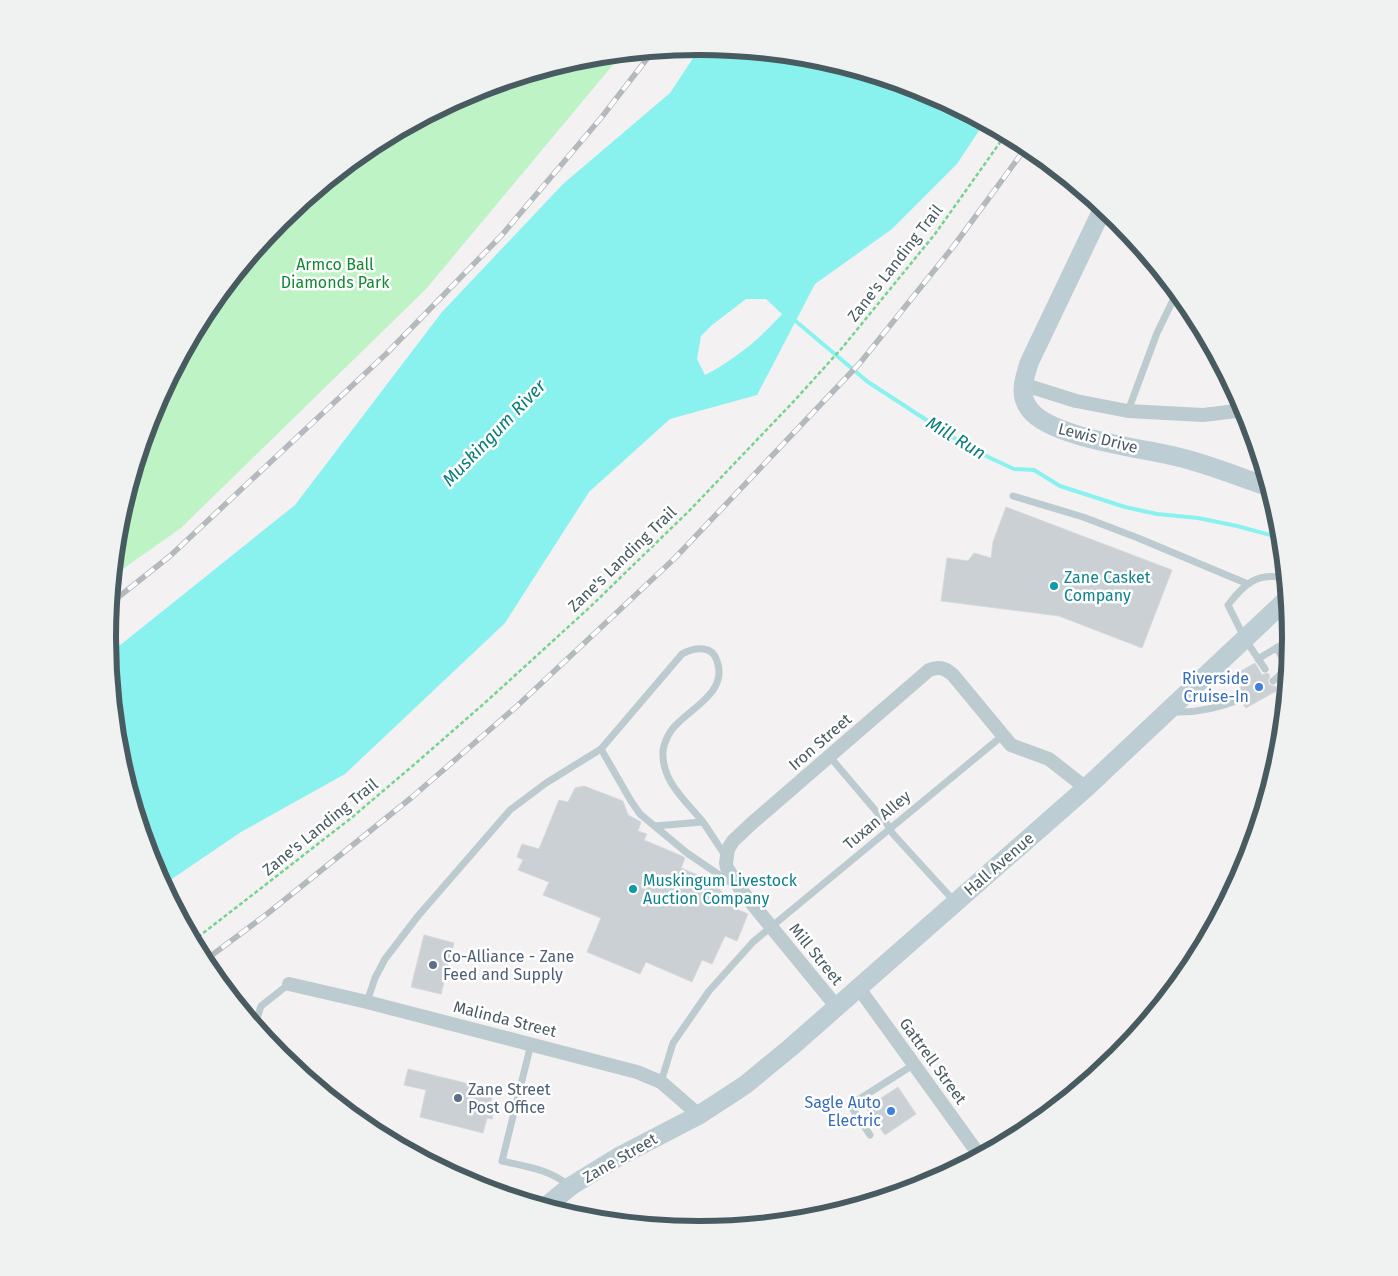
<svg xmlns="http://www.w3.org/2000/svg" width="1398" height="1276" font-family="'Fira Sans',sans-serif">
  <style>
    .green { fill: #bef3c6 }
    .water { fill: #89f2ef; fill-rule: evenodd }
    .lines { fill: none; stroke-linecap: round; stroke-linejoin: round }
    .stream { stroke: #89f2ef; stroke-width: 4 }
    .building { fill: #cbd0d4; stroke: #d5d9dd }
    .path { stroke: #74d48d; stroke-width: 2.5; stroke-dasharray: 4 2.5; stroke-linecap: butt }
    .lane { stroke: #bccbcf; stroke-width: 7 }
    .street { stroke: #bccbcf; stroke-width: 14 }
    .secondary { stroke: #bccdd4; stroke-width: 19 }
    .rail-casing { stroke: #b3b9bc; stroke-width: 5.5 }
    .rail { stroke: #fff; stroke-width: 4; stroke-dasharray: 11; stroke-linecap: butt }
    .culture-dot { fill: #0f9aa8; stroke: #fff; stroke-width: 2 }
    .shop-dot { fill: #3f7fe0; stroke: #fff; stroke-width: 2 }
    .service-dot { fill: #5c6f8a; stroke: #fff; stroke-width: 2 }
    .labels { text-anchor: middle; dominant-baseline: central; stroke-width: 5; stroke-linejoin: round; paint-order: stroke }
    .street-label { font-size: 16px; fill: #485b61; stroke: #fff }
    .park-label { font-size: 16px; fill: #118931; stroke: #fff }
    .culture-label { font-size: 16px; fill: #0d838f; stroke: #fff; text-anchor: start }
    .shop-label { font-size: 16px; fill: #366cbe; stroke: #fff; text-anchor: end }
    .service-label { font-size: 16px; fill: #4e5e75; stroke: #fff; text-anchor: start }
    .water-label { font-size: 18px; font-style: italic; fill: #087e7b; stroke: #fff }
    .rim { fill: none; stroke: #485b61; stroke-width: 6 }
  </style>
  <rect width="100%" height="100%" fill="#f4f1f2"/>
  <polygon class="green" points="622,54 426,289 181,528 113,576 119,522 152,411 207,309 281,219 370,146 473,91 584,58"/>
  <path class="water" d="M 701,46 L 815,58 L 926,91 L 984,123 L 957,164 L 892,229 L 815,284 L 757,395 L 670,419 L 589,492 L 505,623 L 345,774 L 241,832 L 163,885 L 152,864 L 119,753 L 109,654 L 295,505 L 442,312 L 563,184 L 670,93 ZM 746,299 L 766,299 L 782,314 C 760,339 734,360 705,375 L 697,359 L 701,336 L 712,325 Z"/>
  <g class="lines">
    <polyline class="stream" points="792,318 868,382 971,449 1014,469 1034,470 1060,486 1125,507 1157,514 1198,518 1237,526 1281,538"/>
  </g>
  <g class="building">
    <polygon points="1006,507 1172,570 1142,648 1059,616 941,601 947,558 968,561 974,553 991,558 993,542"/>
    <polygon points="1255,663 1262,675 1268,673 1270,676 1268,680 1269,684 1272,686 1275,686 1278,690 1246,708 1243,704 1246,700 1246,697 1242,694 1238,694 1236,690 1246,684 1239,672"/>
    <polygon points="584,786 623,801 628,815 641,822 638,831 647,834 644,840 682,856 685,858 681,868 712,881 725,895 718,901 748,914 737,941 725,936 712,964 702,960 692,982 646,962 640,974 587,952 601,918 543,895 549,882 518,870 523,860 517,857 522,844 539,849 559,800 568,802 575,788"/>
    <polygon points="424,935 454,943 441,994 411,987"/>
    <polygon points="408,1069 494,1090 490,1105 495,1107 492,1119 487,1118 483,1133 420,1117 426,1090 404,1085"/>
    <polygon points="898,1087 916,1114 885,1135 866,1108"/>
  </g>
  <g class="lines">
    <polyline class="path" points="193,941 350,819 416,763 488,700 589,608 689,511 795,400 842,348 935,234 1006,134"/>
    <g class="lane">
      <polyline points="1128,411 1157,333 1177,292"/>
      <polyline points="1013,496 1083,517 1138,538 1248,584"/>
      <polyline points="1258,659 1291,639"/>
      <path d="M 1265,669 L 1245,639 L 1228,605 C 1244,584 1257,572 1285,578"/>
      <path d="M 1273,681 C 1289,669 1287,663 1276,648"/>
      <path d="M 1173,712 C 1197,713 1219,708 1241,699"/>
      <polyline points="601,749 631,801 640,814 687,853 734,885"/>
      <polyline points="830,757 887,824 893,834 955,902"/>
      <polyline points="655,826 702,822"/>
      <path d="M 367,1002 L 375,978 L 385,959 L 418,916 L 510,810 L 546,783 L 601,749 L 682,654 C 689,650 695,648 704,649 C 711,650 715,654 717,661 C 728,691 693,707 677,724 C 670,730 664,742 663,751 C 661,781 686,801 703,822 C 711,834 719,846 726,857"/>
      <polyline points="255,1025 261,1006 289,984"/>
      <path d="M 531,1044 L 502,1161 C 528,1167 548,1169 570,1186"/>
      <polyline points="661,1082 673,1043 709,991 753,942 1002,736"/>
      <polyline points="870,1135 850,1105 913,1065"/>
    </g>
    <g class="street">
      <polyline points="1022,384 1076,401 1128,411 1203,415 1245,410"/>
      <polyline points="289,984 367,1002 637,1072 661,1082 699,1115"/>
      <polyline points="858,987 980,1156"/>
      <path d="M 836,1006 L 741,890 L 727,868 L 726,863 L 728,849 L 733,841 L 751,824 L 929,670 C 939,666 945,668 953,675 L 1011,745 L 1049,759 L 1086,788"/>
    </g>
    <g class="secondary">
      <path d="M 1103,208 L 1029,363 C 1024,380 1018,395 1030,410 C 1052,438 1142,448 1178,457 C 1208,464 1239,477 1269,487"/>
      <polyline points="545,1207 571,1186 618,1157 699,1115 745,1085 790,1048 1086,788 1287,599"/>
    </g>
    <defs>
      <g id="rail">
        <polyline points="111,603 170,556 386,354 501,236 601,118 653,51"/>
        <polyline points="204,961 267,914 411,798 516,707 674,559 860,363 953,247 1027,146"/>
      </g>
    </defs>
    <use href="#rail" class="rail-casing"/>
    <use href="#rail" class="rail"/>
  </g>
  <g class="culture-dot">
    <circle cx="1054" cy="586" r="5"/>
    <circle cx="633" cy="889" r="5"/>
  </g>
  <g class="shop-dot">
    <circle cx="1259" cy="687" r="5"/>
    <circle cx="891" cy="1111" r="5"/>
  </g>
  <g class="service-dot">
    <circle cx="433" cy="965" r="5"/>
    <circle cx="458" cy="1098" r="5"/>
  </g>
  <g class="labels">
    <g class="street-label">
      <text transform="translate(895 263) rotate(-52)">Zane's Landing Trail</text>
      <text transform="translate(1098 438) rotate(14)">Lewis Drive</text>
      <text transform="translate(622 559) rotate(-44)">Zane's Landing Trail</text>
      <text transform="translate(820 742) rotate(-41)">Iron Street</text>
      <text transform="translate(877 820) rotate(-40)">Tuxan Alley</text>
      <text transform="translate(320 827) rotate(-39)">Zane's Landing Trail</text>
      <text transform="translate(999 864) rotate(-41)">Hall Avenue</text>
      <text transform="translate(816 954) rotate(51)">Mill Street</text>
      <text transform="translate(505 1019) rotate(14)">Malinda Street</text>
      <text transform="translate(933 1061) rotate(54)">Gattrell Street</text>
      <text transform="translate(620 1158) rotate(-30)">Zane Street</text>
    </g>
    <g class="park-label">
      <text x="335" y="264">Armco Ball<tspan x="335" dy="18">Diamonds Park</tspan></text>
    </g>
    <g class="culture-label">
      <text x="1064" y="577">Zane Casket<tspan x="1064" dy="18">Company</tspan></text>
      <text x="643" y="880">Muskingum Livestock<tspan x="643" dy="18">Auction Company</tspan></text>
    </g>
    <g class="shop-label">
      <text x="1249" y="678">Riverside<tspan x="1249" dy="18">Cruise-In</tspan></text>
      <text x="881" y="1102">Sagle Auto<tspan x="881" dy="18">Electric</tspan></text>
    </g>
    <g class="service-label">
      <text x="443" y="956">Co-Alliance - Zane<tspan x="443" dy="18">Feed and Supply</tspan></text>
      <text x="468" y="1089">Zane Street<tspan x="468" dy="18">Post Office</tspan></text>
    </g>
    <g class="water-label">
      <text transform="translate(494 433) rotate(-46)">Muskingum River</text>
      <text transform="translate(956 438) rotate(31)">Mill Run</text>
    </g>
  </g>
  <path d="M0 0H1398V1276H0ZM116 638a583 583 0 1 1 1166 0a583 583 0 1 1-1166 0Z" fill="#f0f2f2" fill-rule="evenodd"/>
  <path class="rim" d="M116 638a583 583 0 1 1 1166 0a583 583 0 1 1-1166 0Z"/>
</svg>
